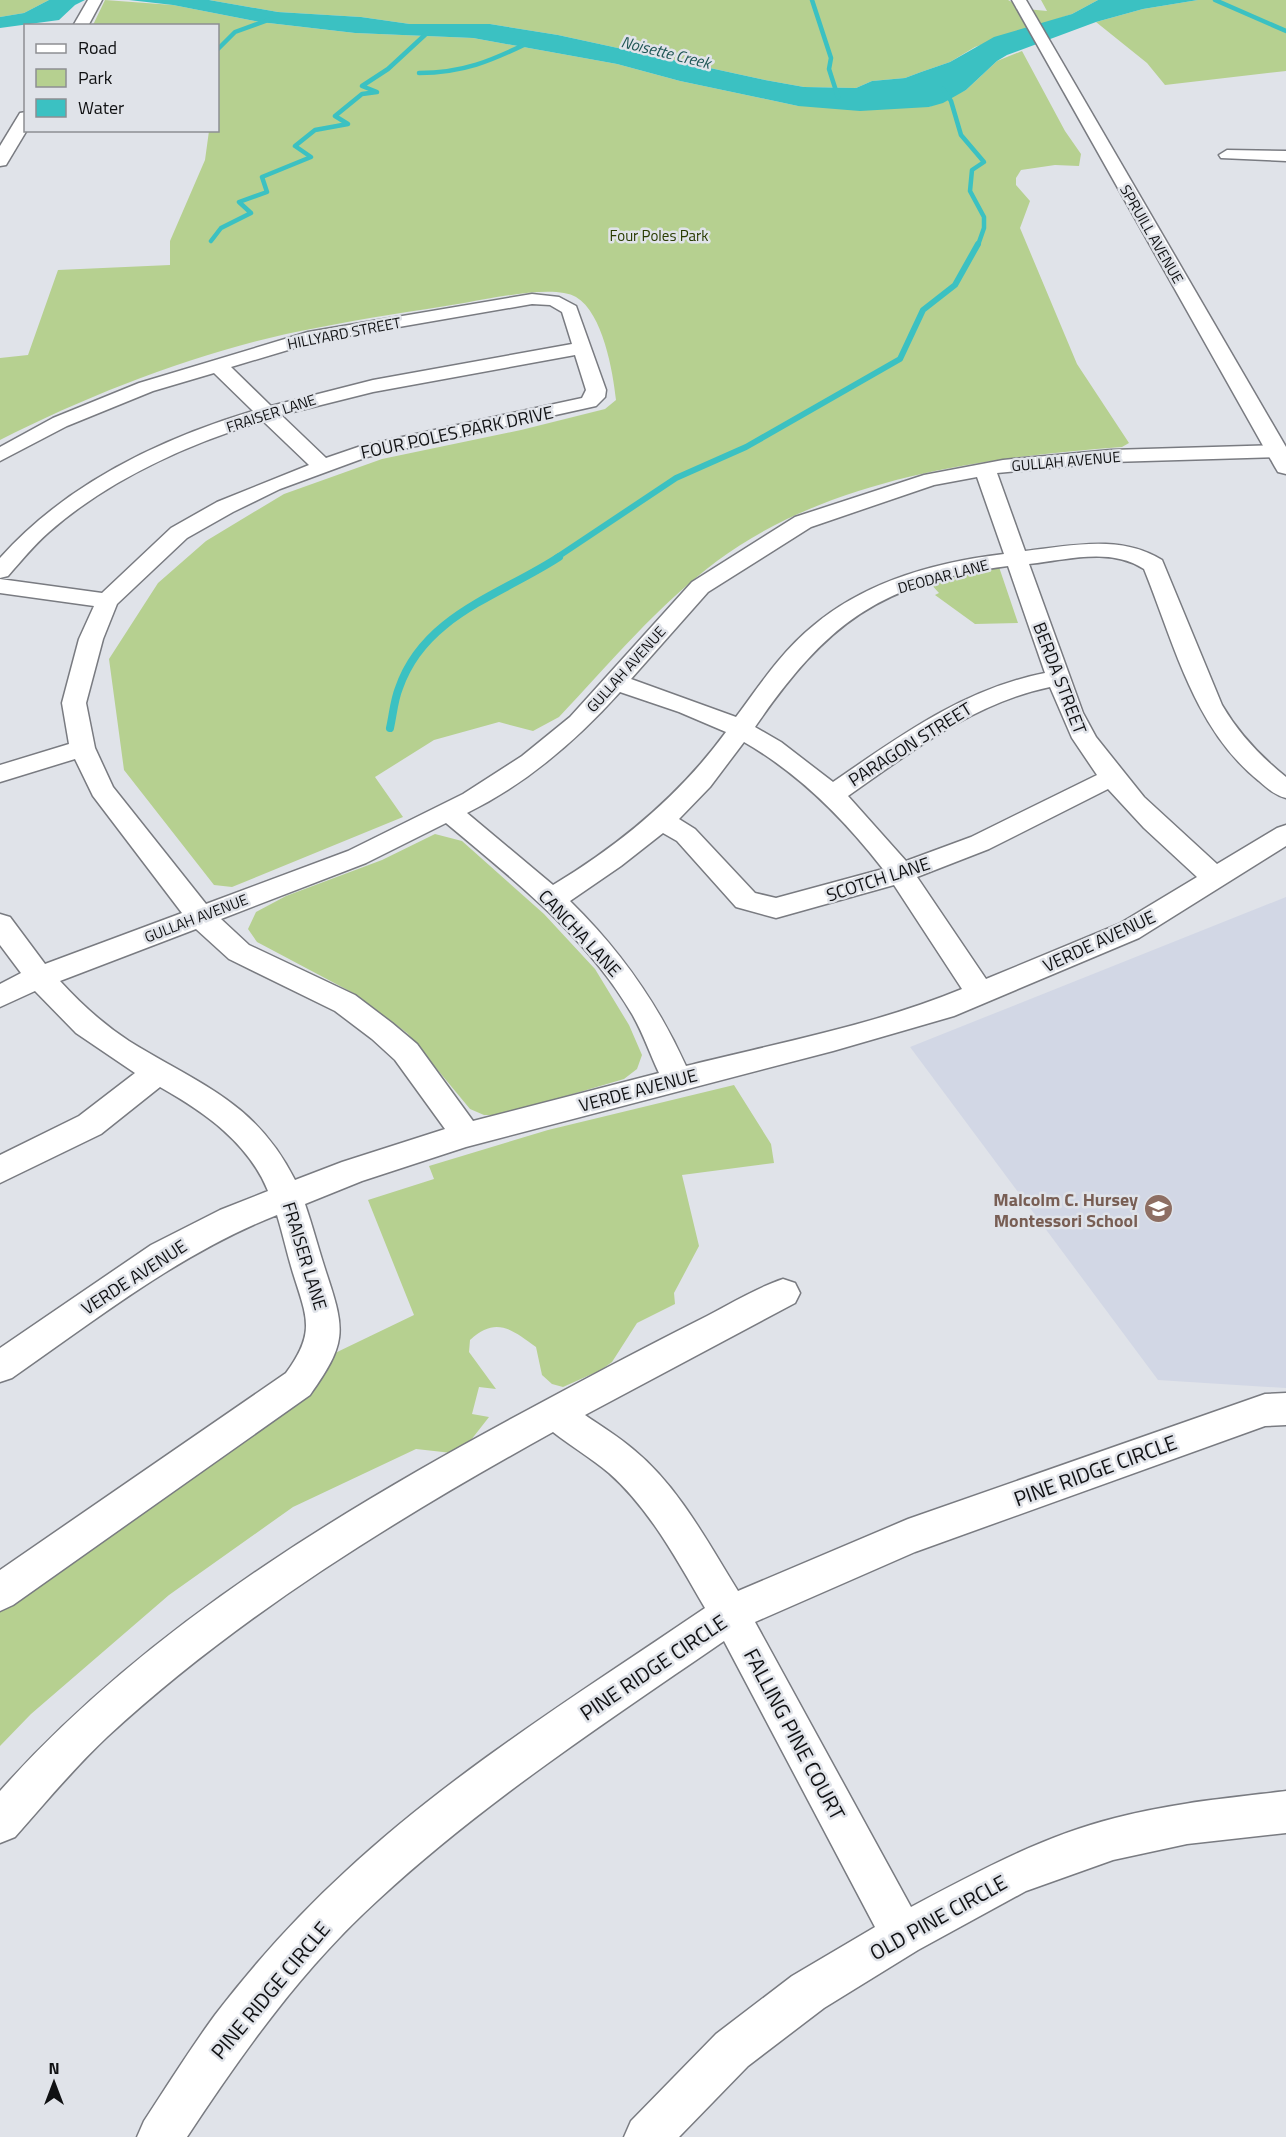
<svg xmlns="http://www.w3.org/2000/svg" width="1286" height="2137" font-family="'Titillium Web',sans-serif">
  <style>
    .built { fill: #d2d7e5 }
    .green { fill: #b6d090 }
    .water { fill: #3bc1c2 }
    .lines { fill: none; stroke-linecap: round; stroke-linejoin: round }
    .stream-far2 { stroke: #3bc1c2; stroke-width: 4.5 }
    .stream-far1 { stroke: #3bc1c2; stroke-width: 6 }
    .stream { stroke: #3bc1c2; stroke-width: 8 }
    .minor-casing { stroke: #797b81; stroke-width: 3 }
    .tertiary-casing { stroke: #797b81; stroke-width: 3 }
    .minor { fill: #fff; fill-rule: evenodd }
    .tertiary { fill: #fff; fill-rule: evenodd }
    .labels { text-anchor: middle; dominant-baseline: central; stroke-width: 5; stroke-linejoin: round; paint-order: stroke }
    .far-street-label { font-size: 15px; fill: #101113; stroke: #e0e3e9 }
    .far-park-label { font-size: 15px; fill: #283b00; stroke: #e0e3e9 }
    .far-water-label { font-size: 16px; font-style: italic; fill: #205656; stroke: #e0e3e9 }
    .street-label { font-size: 18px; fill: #101113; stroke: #e0e3e9 }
    .education-label { font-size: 18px; font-weight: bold; fill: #785e54; stroke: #e0e3e9; text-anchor: end }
    .near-street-label { font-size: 21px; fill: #101113; stroke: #e0e3e9 }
  </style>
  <rect width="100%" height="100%" fill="#e0e3e9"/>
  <polygon class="built" points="1286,897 1286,1388 1158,1380 910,1047"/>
  <g class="green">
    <polygon points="0,0 49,0 24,13 0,17"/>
    <path d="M 105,0 L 173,5 L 260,22 L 355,33 L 473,38 L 617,64 L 680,81 L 798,106 L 929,107 L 966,90 L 997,61 L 1022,51 L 1065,131 L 1081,154 L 1079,166 L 1055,165 L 1021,170 L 1016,178 L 1016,185 L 1030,201 L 1020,228 L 1077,364 L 1129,443 L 1122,447 C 987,457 830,477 717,561 C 658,605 609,664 559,717 L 533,731 L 499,722 L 434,740 L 375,777 L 403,817 L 232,887 L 214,885 L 124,770 L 109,659 L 158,583 L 206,541 L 284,494 L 382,459 L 521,430 L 605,409 L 616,400 C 613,372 603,313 576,297 C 554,284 489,299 464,303 C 415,311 365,318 316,328 C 208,348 97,391 0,440 L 0,358 L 28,355 L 58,270 L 170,265 L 170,241 L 205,160 L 209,131 L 218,130 L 218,26 L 93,25 Z"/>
    <polygon points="209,0 1008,0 1026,9 1047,11 1041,0 1098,0 1072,14 975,47 950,62 921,72 905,78 872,81 856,88 804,87 765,80 558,35 490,24 410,24 361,17 278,12"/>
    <polygon points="1198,0 1286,0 1286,71 1165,85 1147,63 1096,22 1143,9"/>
    <polygon points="999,567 1018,623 975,624 935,595 939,593 929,582 968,571"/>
    <polygon points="435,834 462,841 544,914 595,969 629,1025 642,1055 637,1069 624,1079 501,1115 484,1115 470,1109 407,1033 355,994 257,942 248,929 256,912 286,896 382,860"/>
    <path d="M 734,1085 L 771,1144 L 774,1163 L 682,1175 L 699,1246 L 674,1293 L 675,1304 L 637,1323 L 612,1362 L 601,1370 L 563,1387 L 552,1384 L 542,1375 L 536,1347 C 511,1329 496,1316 470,1340 L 469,1352 L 496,1389 L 479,1387 L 472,1414 L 489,1417 L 464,1449 L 452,1453 L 416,1449 L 293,1507 L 169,1595 L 31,1714 L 0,1746 L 0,1603 L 333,1354 L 414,1315 L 368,1200 L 434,1179 L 429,1166 L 548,1130 Z"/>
  </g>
  <g class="water">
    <polygon points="49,0 85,0 75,5 59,20 0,28 0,17 24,13"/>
    <polygon points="129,0 209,0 278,12 361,17 410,24 490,24 558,35 765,80 804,87 856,88 872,81 905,78 921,72 950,62 994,37 1072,14 1098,0 1198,0 1143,9 1096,22 1007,55 997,61 966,90 943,103 929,107 860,111 798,106 680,81 617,64 473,38 355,33 260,22 173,5"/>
  </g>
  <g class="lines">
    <g class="stream-far2">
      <polyline points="812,0 831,58 829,69 838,97"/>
      <polyline points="1215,0 1286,31"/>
      <polyline points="218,49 235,32 271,19"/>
      <path d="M 419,73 C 463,73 491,61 530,42"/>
      <polyline points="943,89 951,101 961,135 984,162 972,170 970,191 984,217 984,228 978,245"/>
      <polyline points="211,241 221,228 251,213 239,202 267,192 262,177 311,157 295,146 315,130 348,124 335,116 362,94 377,92 362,86 388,69 427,33"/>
    </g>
    <polyline class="stream-far1" points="556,558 676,478 746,447 900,359 923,310 955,285 978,244"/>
    <path class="stream" d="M 390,728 C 393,715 394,700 399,688 C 424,615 501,595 559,557"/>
    <defs>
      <g id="minor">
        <polygon points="1227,150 1286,151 1286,161 1221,158 1219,155"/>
        <path d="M 532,294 L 559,297 L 576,306 L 606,390 L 605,397 L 596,406 L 367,457 L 280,489 L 233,512 L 187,538 L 117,604 L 103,639 L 86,703 L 95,748 L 113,787 L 206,904 L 348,851 L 463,794 L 522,756 L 570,717 L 692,582 L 795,517 L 924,475 L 1003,460 L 1111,450 L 1277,445 L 1286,449 L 1284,455 L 1277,457 L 1111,462 L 997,473 L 1025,551 C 1071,546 1120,534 1162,560 L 1222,705 C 1239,734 1260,756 1286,777 L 1286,798 C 1275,795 1268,789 1259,781 C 1194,729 1174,643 1144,569 C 1110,547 1067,560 1029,564 L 1083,713 L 1096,737 L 1144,797 L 1217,864 L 1277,828 L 1286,825 L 1286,846 L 1139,938 L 954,1016 L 833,1051 L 466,1147 L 362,1181 L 305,1204 C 313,1227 319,1251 327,1275 C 346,1332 346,1344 310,1395 L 13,1605 L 0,1611 L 0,1570 L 286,1373 C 316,1332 307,1318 293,1273 C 287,1254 283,1234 277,1215 C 180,1253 97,1319 12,1378 L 0,1382 L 0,1348 L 151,1245 L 220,1210 L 268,1191 C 248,1142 204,1112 160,1087 L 101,1134 L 0,1183 L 0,1155 L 79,1116 L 135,1073 L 76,1033 L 35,991 L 0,1007 L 0,984 L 21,973 L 0,945 L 0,914 L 10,917 L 45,964 L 182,913 L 93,796 L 75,759 L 0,782 L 0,765 L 69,744 L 62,703 L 79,639 L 94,606 L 0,593 L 0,579 L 102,593 L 171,528 L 217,502 L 309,465 L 263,421 C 188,444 108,480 49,532 C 34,545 21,561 8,576 L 0,578 L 0,558 C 66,484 160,439 253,411 L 214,373 L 153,391 L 67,426 L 0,461 L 0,447 L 53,418 L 139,383 L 308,332 ZM 532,304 L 550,305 L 562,312 L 572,344 L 373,380 L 271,406 L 231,367 L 318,341 ZM 575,355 L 586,390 L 582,398 L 361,446 L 326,458 L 281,415 L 373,392 ZM 977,477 L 1004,554 C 936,562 866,581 813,626 C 782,651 759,686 736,717 L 631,679 L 708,592 L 811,527 L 934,485 ZM 1008,566 L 1045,673 C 964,689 900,736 833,782 L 781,742 L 755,727 C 827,623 879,583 1008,566 ZM 1050,687 L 1072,738 L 1097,775 L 971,837 L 906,861 L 848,796 C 911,752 973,703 1050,687 ZM 620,692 L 679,712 L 726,732 C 679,796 621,844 553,885 L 467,813 C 526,784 576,741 620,692 ZM 744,742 C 800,774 844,819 883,869 L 776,898 L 755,893 L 695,829 L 679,819 L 710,787 ZM 1108,789 L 1144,828 L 1197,877 L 1119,924 L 986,979 L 917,877 L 989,849 ZM 446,823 C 514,880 587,937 632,1014 C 643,1033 650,1054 659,1073 L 473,1121 L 417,1044 L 392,1023 L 355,995 L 249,945 L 221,919 L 366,863 ZM 663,833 L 677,841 L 736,907 L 776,918 L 894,885 L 962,989 C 875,1025 778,1043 686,1066 C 657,1002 620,950 570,901 L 621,866 ZM 196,929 L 229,959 L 335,1011 L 372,1039 L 395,1060 L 445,1129 L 342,1162 L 295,1180 C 255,1101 200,1085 129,1041 C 103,1024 81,1004 60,981 Z"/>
        <path d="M 783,1279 L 795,1283 L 800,1293 L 795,1303 L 585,1415 C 601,1426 619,1437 634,1450 C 679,1487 708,1543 738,1591 L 908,1519 L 1265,1394 L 1286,1393 L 1286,1425 L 1265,1426 L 915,1552 L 755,1622 L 911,1907 C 977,1872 1043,1836 1115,1818 C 1172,1803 1228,1798 1286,1791 L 1286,1833 L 1187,1844 L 1113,1860 L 1026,1891 L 918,1950 L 824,2008 L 748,2066 L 679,2137 L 624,2137 L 631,2121 L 716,2034 L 792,1976 L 875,1927 L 724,1641 C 605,1723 484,1802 378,1900 C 302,1969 243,2052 187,2137 L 137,2137 L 144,2121 C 167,2086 190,2049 215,2015 C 254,1964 299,1914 346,1871 C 455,1770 583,1691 705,1608 C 678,1562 650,1509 609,1473 C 591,1458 571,1446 553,1432 C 396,1519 239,1615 107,1737 C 74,1768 45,1803 15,1837 L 0,1843 L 0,1791 C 158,1614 369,1494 576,1384 C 619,1361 663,1338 707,1316 C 732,1303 756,1288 783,1279 Z"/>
      </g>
      <g id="tertiary">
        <polygon points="88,0 102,0 88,26 73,26"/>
        <polygon points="1012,0 1026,0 1286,447 1286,474 1278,472 1275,467"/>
        <polygon points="26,112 27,130 6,165 0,166 0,146 20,113"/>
      </g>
    </defs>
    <use href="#minor" class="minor-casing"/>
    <use href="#tertiary" class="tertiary-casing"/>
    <use href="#minor" class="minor"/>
    <use href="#tertiary" class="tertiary"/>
  </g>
  <defs>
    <symbol id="school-disc" viewBox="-11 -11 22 22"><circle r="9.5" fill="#8d6e63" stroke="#e0e3e9"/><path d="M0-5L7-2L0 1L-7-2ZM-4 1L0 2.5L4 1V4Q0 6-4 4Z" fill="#fff"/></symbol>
  </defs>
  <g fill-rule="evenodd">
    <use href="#school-disc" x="1142" y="1192" width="33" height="33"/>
  </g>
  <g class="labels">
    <g class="far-street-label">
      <text transform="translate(1152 234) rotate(60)">SPRUILL AVENUE</text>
      <text transform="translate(344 333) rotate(-11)">HILLYARD STREET</text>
      <text transform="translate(271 413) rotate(-18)">FRAISER LANE</text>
      <text transform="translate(1066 461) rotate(-5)">GULLAH AVENUE</text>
      <text transform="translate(943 576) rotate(-15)">DEODAR LANE</text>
      <text transform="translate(626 669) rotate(-48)">GULLAH AVENUE</text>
      <text transform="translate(196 918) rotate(-21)">GULLAH AVENUE</text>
    </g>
    <g class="far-park-label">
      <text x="659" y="235">Four Poles Park</text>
    </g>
    <g class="far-water-label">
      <text transform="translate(666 52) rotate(14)">Noisette Creek</text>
    </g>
    <g class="street-label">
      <text transform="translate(457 432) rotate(-12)">FOUR POLES PARK DRIVE</text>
      <text transform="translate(1060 678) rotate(69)">BERDA STREET</text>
      <text transform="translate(910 744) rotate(-32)">PARAGON STREET</text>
      <text transform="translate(878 879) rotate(-18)">SCOTCH LANE</text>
      <text transform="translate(580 933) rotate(47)">CANCHA LANE</text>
      <text transform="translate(1099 941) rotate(-25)">VERDE AVENUE</text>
      <text transform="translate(638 1090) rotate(-15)">VERDE AVENUE</text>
      <text transform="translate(305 1256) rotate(73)">FRAISER LANE</text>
      <text transform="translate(134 1277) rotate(-33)">VERDE AVENUE</text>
    </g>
    <g class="education-label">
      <text x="1138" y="1199">Malcolm C. Hursey<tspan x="1138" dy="21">Montessori School</tspan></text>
    </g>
    <g class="near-street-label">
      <text transform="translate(1095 1470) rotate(-20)">PINE RIDGE CIRCLE</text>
      <text transform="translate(653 1667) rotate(-34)">PINE RIDGE CIRCLE</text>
      <text transform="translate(795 1734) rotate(62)">FALLING PINE COURT</text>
      <text transform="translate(938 1917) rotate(-29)">OLD PINE CIRCLE</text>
      <text transform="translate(270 1990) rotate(-50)">PINE RIDGE CIRCLE</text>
    </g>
  </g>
  <rect x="24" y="24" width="195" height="108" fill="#e0e3e9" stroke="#8d8f93" stroke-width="1.5"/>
  <rect x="36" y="44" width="30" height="9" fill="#ffffff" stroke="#8d8f93" stroke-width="1.5"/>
  <text x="78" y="54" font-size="18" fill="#101113">Road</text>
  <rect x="36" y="69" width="30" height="18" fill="#b6d090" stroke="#8d8f93" stroke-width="1.5"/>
  <text x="78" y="84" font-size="18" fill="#101113">Park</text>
  <rect x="36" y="99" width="30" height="18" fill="#3bc1c2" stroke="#8d8f93" stroke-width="1.5"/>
  <text x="78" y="114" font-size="18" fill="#101113">Water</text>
  <g transform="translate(54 2083)" stroke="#e0e3e9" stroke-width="4.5" paint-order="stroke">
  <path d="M0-4.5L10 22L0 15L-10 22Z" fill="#101113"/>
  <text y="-9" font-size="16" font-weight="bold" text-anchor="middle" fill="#101113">N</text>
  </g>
</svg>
